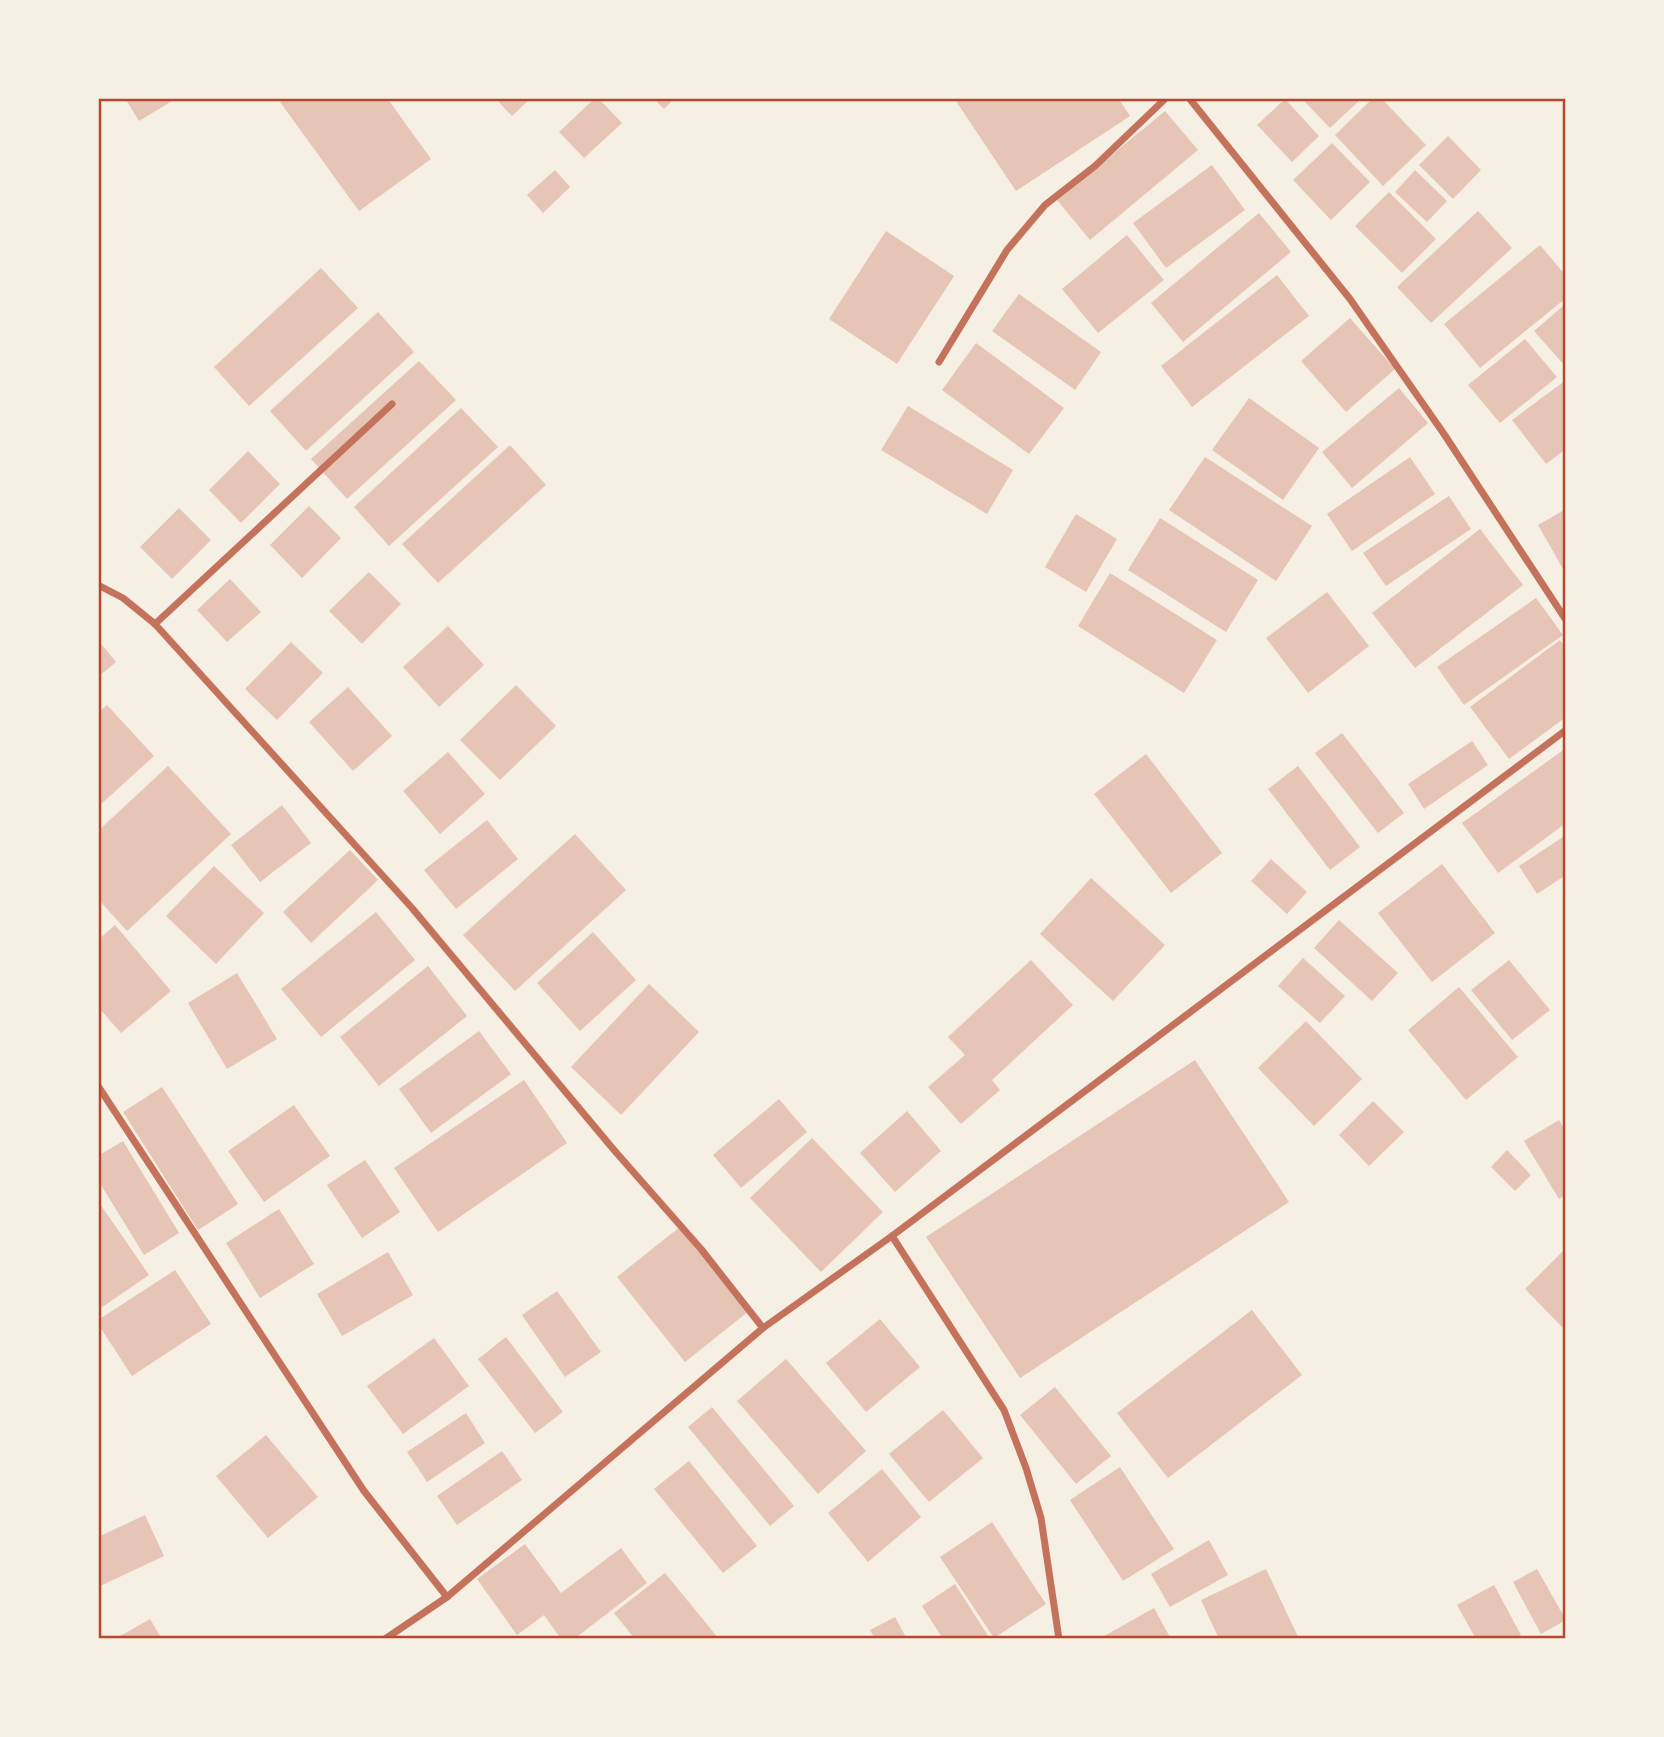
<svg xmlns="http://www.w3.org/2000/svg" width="1664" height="1737" font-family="'Alegreya Sans',sans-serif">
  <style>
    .building { fill: #e6c5b7 }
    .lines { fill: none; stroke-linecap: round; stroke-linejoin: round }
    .minor { stroke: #c5725c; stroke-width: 7 }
    .neatline { fill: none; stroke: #b5482f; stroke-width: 2.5 }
  </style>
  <rect width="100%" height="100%" fill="#f6efe4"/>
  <g class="building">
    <polygon points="125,98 177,98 139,121"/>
    <polygon points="286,98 387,98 431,159 359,211 280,102"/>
    <polygon points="495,98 531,98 512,116"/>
    <polygon points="595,98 598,98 622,123 584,158 559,132"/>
    <polygon points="653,98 675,98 664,109"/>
    <polygon points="954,98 1118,98 1130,116 1016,191"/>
    <polygon points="1307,98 1362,98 1330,128 1304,101"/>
    <polygon points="1373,98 1381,98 1426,145 1383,186 1335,135"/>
    <polygon points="1285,99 1319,136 1292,162 1257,125"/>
    <polygon points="1165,111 1198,150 1090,240 1057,200"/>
    <polygon points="1448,136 1481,170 1453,199 1419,165"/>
    <polygon points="1332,143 1370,182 1331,220 1293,180"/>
    <polygon points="1212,165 1245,210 1166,268 1133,223"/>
    <polygon points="555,170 570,187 543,213 527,195"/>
    <polygon points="1415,170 1447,201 1427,222 1395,192"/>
    <polygon points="1389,192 1436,239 1402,273 1355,226"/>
    <polygon points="1478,211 1512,248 1431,323 1397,287"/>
    <polygon points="1259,213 1291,252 1183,342 1151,303"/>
    <polygon points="886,231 954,276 897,364 829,319"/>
    <polygon points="1127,235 1164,280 1098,333 1062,289"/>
    <polygon points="1540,245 1566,276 1566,298 1480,368 1444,324"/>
    <polygon points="321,268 358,308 249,406 214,367"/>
    <polygon points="1277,275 1309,316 1192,407 1161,366"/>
    <polygon points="1019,294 1101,352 1075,390 992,331"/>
    <polygon points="1563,306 1566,310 1566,367 1534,331"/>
    <polygon points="378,312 414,352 306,451 270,411"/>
    <polygon points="1350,318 1395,369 1346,412 1301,361"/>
    <polygon points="1525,339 1557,377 1500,423 1468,385"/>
    <polygon points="976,343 1064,408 1029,454 942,390"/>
    <polygon points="419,361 456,400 347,499 311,459"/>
    <polygon points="1566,380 1566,449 1546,464 1512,420"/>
    <polygon points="1399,388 1428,423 1352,488 1322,452"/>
    <polygon points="1249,398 1319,448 1283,500 1212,450"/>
    <polygon points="908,406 1013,470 987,514 881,450"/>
    <polygon points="461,408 498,447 389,546 354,507"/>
    <polygon points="510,445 546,485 438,583 402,544"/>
    <polygon points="248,451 280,484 241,523 209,490"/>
    <polygon points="1205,457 1312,526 1276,581 1169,510"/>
    <polygon points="1410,457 1435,494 1352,551 1327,514"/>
    <polygon points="1449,496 1471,529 1386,586 1363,553"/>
    <polygon points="309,506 341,538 302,578 270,545"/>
    <polygon points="179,508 211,540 172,579 140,547"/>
    <polygon points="1566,509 1566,574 1538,525"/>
    <polygon points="1076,514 1117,539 1086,592 1045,567"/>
    <polygon points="1160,518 1258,580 1226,632 1128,570"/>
    <polygon points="1480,529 1523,585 1415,668 1372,613"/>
    <polygon points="369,572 401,604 362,644 329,611"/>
    <polygon points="1110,573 1217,640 1184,693 1078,626"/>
    <polygon points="230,579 261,612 227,642 197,610"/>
    <polygon points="1327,592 1369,646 1308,693 1266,638"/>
    <polygon points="1536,598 1563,635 1464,705 1437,667"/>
    <polygon points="448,626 484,665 439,707 403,667"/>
    <polygon points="98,640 116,662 98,677"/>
    <polygon points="1560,640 1566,648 1566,717 1509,759 1470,707"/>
    <polygon points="291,642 323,673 277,720 245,689"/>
    <polygon points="516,685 556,726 500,780 460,740"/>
    <polygon points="348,687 392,736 353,771 309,722"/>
    <polygon points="107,705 154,756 98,807 98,713"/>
    <polygon points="1342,733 1404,813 1378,833 1315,753"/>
    <polygon points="1472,741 1488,765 1424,809 1408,784"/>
    <polygon points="1566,748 1566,823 1498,873 1462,823"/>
    <polygon points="448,752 485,794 440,834 403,791"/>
    <polygon points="1146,754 1222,853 1171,893 1094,794"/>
    <polygon points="168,766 231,834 127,931 98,899 98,831"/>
    <polygon points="1298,766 1360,847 1330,870 1268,789"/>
    <polygon points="282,805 311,843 260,882 231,845"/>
    <polygon points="487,820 518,859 456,909 424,870"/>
    <polygon points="575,834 626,890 515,991 463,935"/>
    <polygon points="1566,835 1566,875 1537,894 1519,866"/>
    <polygon points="350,850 378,880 311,943 283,912"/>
    <polygon points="1271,859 1307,892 1287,914 1251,881"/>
    <polygon points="1442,864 1495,933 1432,982 1378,913"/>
    <polygon points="214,866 264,913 216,964 166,916"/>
    <polygon points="1091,878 1165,945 1113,1001 1040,934"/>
    <polygon points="376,912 415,960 321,1037 281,989"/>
    <polygon points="1339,920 1398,973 1372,1001 1314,948"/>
    <polygon points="115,925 171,991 121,1033 98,1007 98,940"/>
    <polygon points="593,932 636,980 580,1031 537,983"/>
    <polygon points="1303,958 1345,996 1320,1023 1278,986"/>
    <polygon points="1031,960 1073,1005 992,1080 1000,1090 961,1124 928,1087 965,1055 948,1037"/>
    <polygon points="1509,960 1550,1010 1512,1040 1471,990"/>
    <polygon points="428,966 467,1016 379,1086 340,1037"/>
    <polygon points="237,973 277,1039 227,1069 188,1003"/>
    <polygon points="649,984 699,1032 621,1115 571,1067"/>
    <polygon points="1459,987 1518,1057 1466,1100 1408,1030"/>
    <polygon points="1306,1021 1362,1079 1314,1126 1258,1068"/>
    <polygon points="479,1031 511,1074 431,1133 399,1089"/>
    <polygon points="1195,1060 1289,1202 1020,1378 926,1237"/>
    <polygon points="524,1080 567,1143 438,1232 394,1168"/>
    <polygon points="162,1087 238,1204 198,1230 123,1112"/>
    <polygon points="779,1099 807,1132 741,1188 713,1155"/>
    <polygon points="1373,1101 1404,1132 1369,1166 1339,1135"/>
    <polygon points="294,1105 330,1156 264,1202 228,1151"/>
    <polygon points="907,1111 941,1151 895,1192 860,1153"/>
    <polygon points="1559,1120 1566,1132 1566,1194 1559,1199 1524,1141"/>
    <polygon points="812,1138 883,1212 821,1272 750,1198"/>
    <polygon points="123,1141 179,1233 144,1255 98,1180 98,1156"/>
    <polygon points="1507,1150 1531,1175 1515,1191 1491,1167"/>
    <polygon points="365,1160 400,1212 362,1238 327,1185"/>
    <polygon points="98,1201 149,1275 98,1310"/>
    <polygon points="279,1209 314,1264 260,1298 226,1243"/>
    <polygon points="681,1226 749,1311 685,1362 617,1277"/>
    <polygon points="1566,1248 1566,1331 1525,1289"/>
    <polygon points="388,1252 413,1295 342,1336 317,1294"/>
    <polygon points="175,1270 211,1324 132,1376 98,1324 98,1320"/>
    <polygon points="557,1291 601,1352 565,1377 522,1315"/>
    <polygon points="1252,1310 1302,1375 1168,1478 1117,1413"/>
    <polygon points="880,1319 920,1367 866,1412 826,1363"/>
    <polygon points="506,1337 563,1412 535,1433 478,1359"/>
    <polygon points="434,1338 469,1386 403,1434 367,1386"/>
    <polygon points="786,1359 866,1451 818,1494 737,1401"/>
    <polygon points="1055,1387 1111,1456 1076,1484 1020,1415"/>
    <polygon points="712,1407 794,1506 770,1526 688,1427"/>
    <polygon points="943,1410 983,1458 929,1502 889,1454"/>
    <polygon points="466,1413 485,1443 427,1482 407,1452"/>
    <polygon points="266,1435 318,1497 268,1538 216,1476"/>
    <polygon points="502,1451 522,1480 457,1525 437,1496"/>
    <polygon points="689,1461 757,1546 723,1573 654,1489"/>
    <polygon points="1120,1467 1174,1549 1123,1581 1070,1500"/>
    <polygon points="882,1469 921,1517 868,1562 828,1513"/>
    <polygon points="145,1515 164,1556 98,1587 98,1537"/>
    <polygon points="992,1522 1046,1604 994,1638 940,1557"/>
    <polygon points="1209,1540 1228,1575 1170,1607 1151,1574"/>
    <polygon points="525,1544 561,1593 621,1548 647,1583 574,1639 561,1639 544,1615 517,1635 477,1579"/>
    <polygon points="1266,1569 1299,1639 1219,1639 1201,1600"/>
    <polygon points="1537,1569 1566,1620 1541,1634 1513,1582"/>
    <polygon points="665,1573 719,1639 635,1639 614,1613"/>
    <polygon points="955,1584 990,1639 943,1639 922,1606"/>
    <polygon points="1494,1585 1521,1635 1513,1639 1476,1639 1457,1605"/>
    <polygon points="1154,1608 1171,1639 1099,1639"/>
    <polygon points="895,1617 907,1639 875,1639 870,1630"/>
    <polygon points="150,1619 162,1639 115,1639"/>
  </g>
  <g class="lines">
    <g class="minor">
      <polyline points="1189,98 1350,299 1444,434 1566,620"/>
      <polyline points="939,362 1007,250 1045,205 1095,166 1166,98"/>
      <polyline points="98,585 123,598 155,624 412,908 614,1150 701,1249 763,1328"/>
      <polyline points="155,624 392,404"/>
      <polyline points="98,1086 364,1491 447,1597"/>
      <polyline points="892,1236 1004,1410 1026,1468 1041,1518 1059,1639"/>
      <polyline points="385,1639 447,1597 763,1328 892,1236 1566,730"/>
    </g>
  </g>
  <rect width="1664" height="1737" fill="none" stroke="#f6efe4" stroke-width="200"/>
  <rect x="100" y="100" width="1464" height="1537" class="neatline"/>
</svg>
